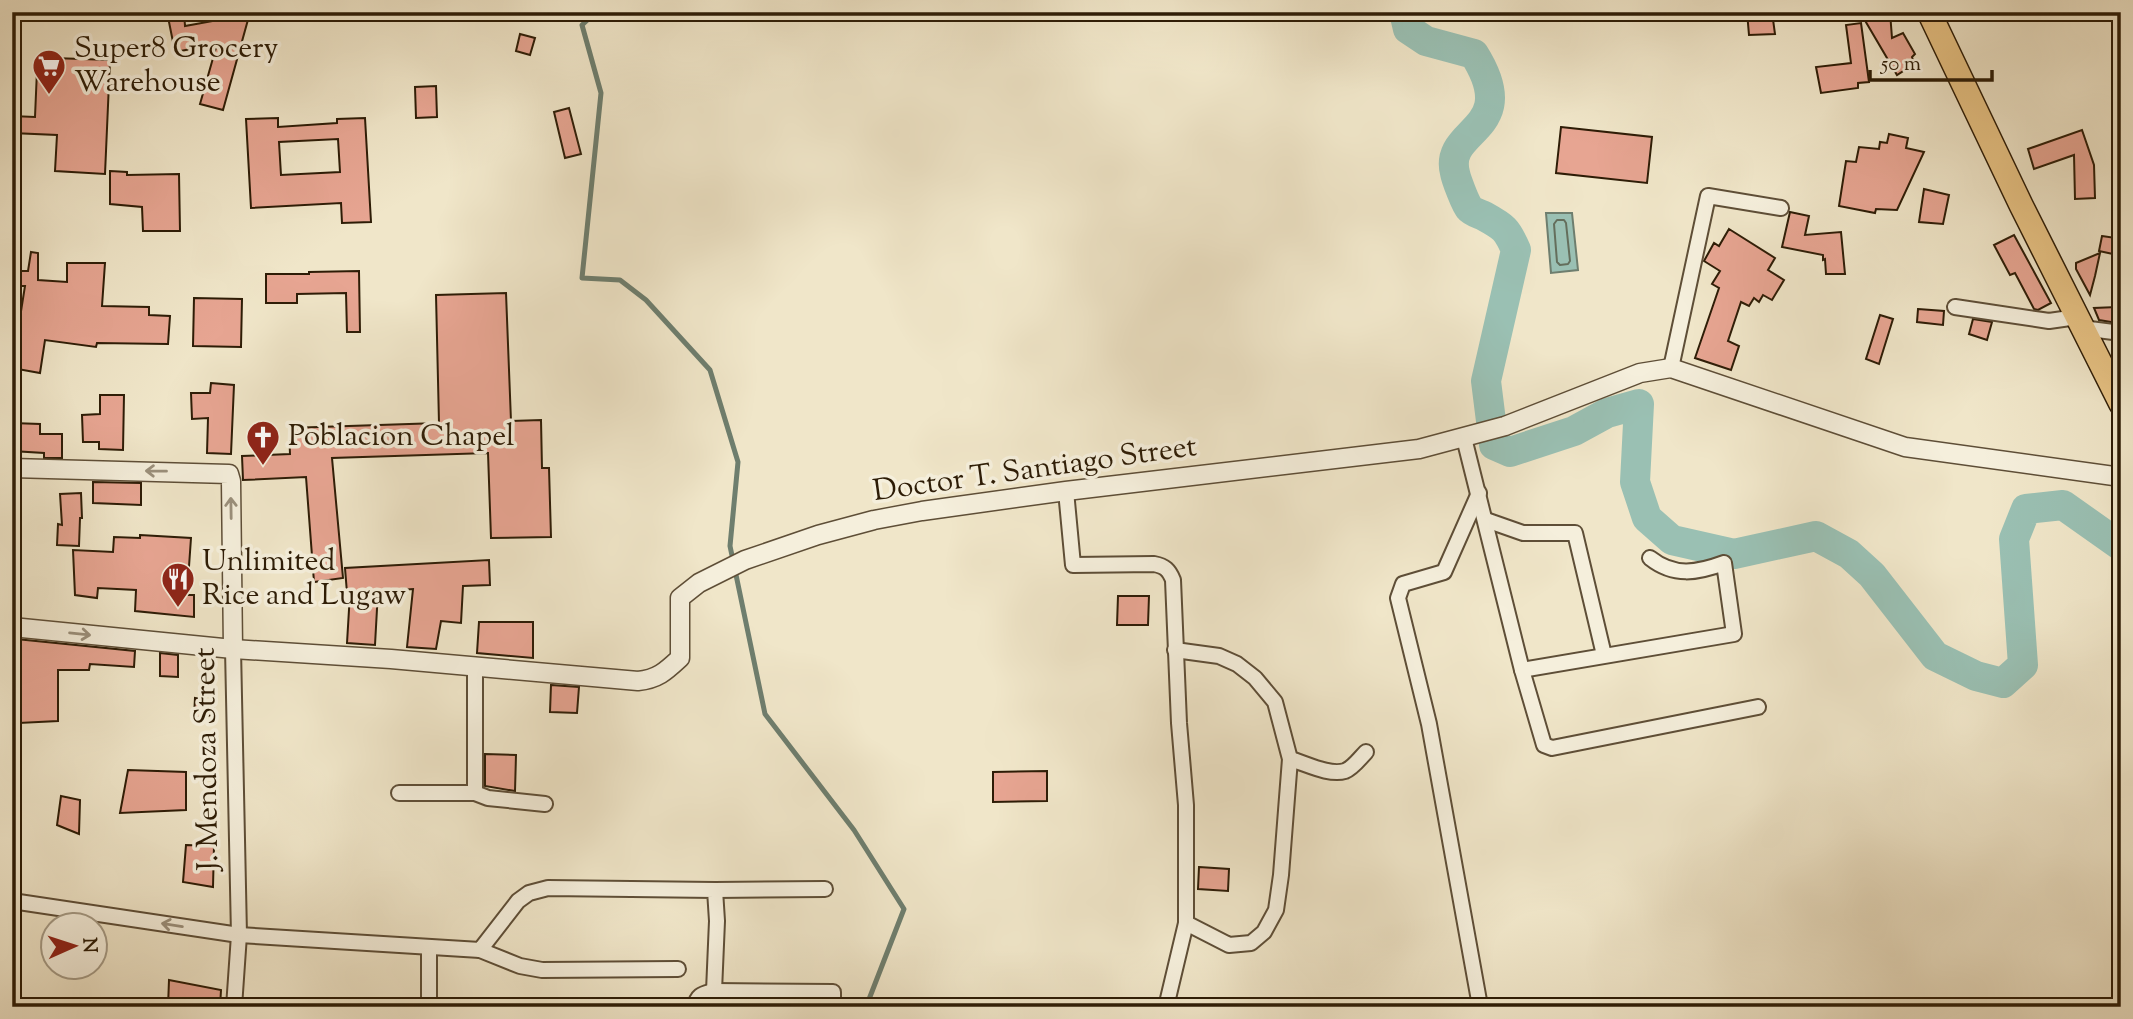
<svg xmlns="http://www.w3.org/2000/svg" width="2133" height="1019" font-family="'Sorts Mill Goudy',serif">
  <style>
    .water { fill: #9ac0b3; stroke: #6e7e6e; stroke-width: 2 }
    .lines { fill: none; stroke-linecap: round; stroke-linejoin: round }
    .shore { stroke: #646e5c; stroke-width: 2 }
    .stream { stroke: #6e7e6e; stroke-width: 5 }
    .river { stroke: #9ac0b3; stroke-width: 30 }
    .building { fill: #e7a592; stroke: #2d1c06; stroke-width: 2; fill-rule: evenodd }
    .minor-casing { stroke: #5e4e37; stroke-width: 18 }
    .tertiary-casing { stroke: #5e4e37; stroke-width: 21 }
    .primary-casing { stroke: #2d1c06; stroke-width: 26 }
    .minor { stroke: #f5efdc; stroke-width: 14 }
    .tertiary { stroke: #f5efdc; stroke-width: 18 }
    .primary { stroke: #e8c384; stroke-width: 23 }
    .oneway { stroke: #9b907c }
    .labels { text-anchor: middle; dominant-baseline: central; stroke-width: 7; stroke-linejoin: round; paint-order: stroke }
    .poi-label { font-size: 30px; fill: #2d1c06; stroke: #f5efdc; text-anchor: start }
    .street-label { font-size: 30px; fill: #2d1c06; stroke: #f5efdc }
  </style>
  <rect width="100%" height="100%" fill="#f0e6c9"/>
  <filter id="stains"><feTurbulence type="fractalNoise" baseFrequency=".00286" numOctaves="4"/><feColorMatrix values="0 0 0 0 .2 0 0 0 0 .09 0 0 0 0 .02 0 0 0 .5 -.17"/></filter>
  <radialGradient id="worn" r=".72"><stop offset=".6" stop-color="#630" stop-opacity="0"/><stop offset="1" stop-color="#630" stop-opacity=".3"/></radialGradient>
  <polygon class="water" points="1546,213 1572,213 1578,270 1551,273"/>
  <g class="lines">
    <polygon class="shore" points="1557,220 1564,220 1566,223 1570,261 1568,264 1560,265 1557,262 1554,224"/>
    <polyline class="stream" points="596,12 582,25 601,93 582,278 620,280 646,300 710,370 738,462 730,546 765,714 854,830 904,909 866,1007"/>
    <path class="river" d="M 1404,12 L 1408,29 L 1426,41 L 1474,54 C 1523,132 1443,127 1455,173 C 1456,179 1466,205 1469,208 C 1472,212 1480,214 1484,216 C 1504,227 1507,229 1516,250 L 1486,381 L 1494,445 L 1510,452 L 1574,431 L 1607,413 L 1639,404 L 1635,482 L 1647,518 L 1672,540 L 1734,554 L 1816,536 L 1849,554 L 1872,575 L 1935,656 L 1976,676 L 2003,683 L 2023,665 L 2014,539 L 2026,509 L 2063,505 L 2121,546"/>
  </g>
  <g class="building">
    <polygon points="167,12 184,12 185,26 224,19 225,12 249,16 223,110 200,104 217,44 175,52"/>
    <polygon points="1747,12 1772,12 1775,34 1749,35"/>
    <polygon points="1860,12 1890,12 1892,38 1903,33 1915,54 1912,57 1914,64 1897,75"/>
    <polygon points="1861,23 1869,82 1858,83 1858,88 1821,93 1816,67 1851,63 1846,25"/>
    <polygon points="520,34 535,38 530,55 516,51"/>
    <polygon points="53,58 110,60 105,174 55,171 57,135 12,133 12,116 35,117 37,70 53,71"/>
    <polygon points="436,86 437,117 416,118 415,87"/>
    <polygon points="569,108 581,154 565,158 554,112"/>
    <path d="M 278,118 L 278,127 L 337,123 L 337,119 L 365,118 L 371,222 L 342,223 L 341,203 L 251,208 L 246,119 ZM 338,139 L 340,172 L 281,175 L 279,142 Z"/>
    <polygon points="1561,127 1652,137 1647,183 1556,173"/>
    <polygon points="2082,130 2094,165 2095,198 2075,199 2074,155 2034,169 2028,149"/>
    <polygon points="1889,134 1908,138 1906,148 1924,152 1897,210 1876,209 1875,213 1839,206 1846,161 1856,162 1859,147 1879,149 1880,142 1887,143"/>
    <polygon points="110,171 127,172 127,175 179,174 180,231 143,231 142,207 110,204"/>
    <polygon points="1924,189 1949,195 1943,224 1919,222"/>
    <polygon points="1790,212 1809,216 1805,235 1841,232 1845,274 1826,274 1825,259 1823,260 1823,255 1782,247"/>
    <polygon points="1729,229 1775,258 1768,270 1784,280 1772,300 1763,295 1759,302 1754,298 1749,306 1741,302 1728,341 1739,346 1731,370 1695,358 1719,288 1712,284 1720,271 1704,261 1714,243 1719,246"/>
    <polygon points="2014,235 2051,303 2038,310 2034,309 2015,273 2010,275 1994,245"/>
    <polygon points="2102,236 2116,238 2113,254 2099,251"/>
    <polygon points="31,252 38,253 38,280 67,282 67,263 105,263 102,306 149,307 149,315 170,316 168,344 97,343 96,347 45,340 40,373 12,368 25,286 12,286 12,271 28,271"/>
    <polygon points="2100,253 2095,276 2090,295 2076,269 2076,263"/>
    <polygon points="359,271 360,332 347,332 346,293 297,294 297,303 266,303 266,274 309,274 309,272"/>
    <polygon points="506,293 511,421 541,420 542,468 549,468 551,537 491,538 488,453 332,458 343,578 314,582 306,477 243,480 242,456 290,454 289,428 439,423 436,295"/>
    <polygon points="194,298 242,299 241,347 193,346"/>
    <polygon points="2117,307 2117,323 2099,320 2094,308"/>
    <polygon points="1918,309 1944,311 1943,325 1917,322"/>
    <polygon points="1880,315 1893,319 1879,364 1866,359"/>
    <polygon points="1973,319 1992,322 1987,340 1969,334"/>
    <polygon points="211,383 234,385 231,454 207,453 208,418 192,419 191,393 210,393"/>
    <polygon points="100,395 124,395 123,450 99,449 99,442 83,442 82,415 100,414"/>
    <polygon points="12,423 40,424 40,434 62,434 62,458 44,458 44,453 12,451"/>
    <polygon points="93,482 141,483 141,505 93,503"/>
    <polygon points="81,493 82,518 80,518 79,546 57,545 58,524 62,525 60,494"/>
    <polygon points="140,535 191,538 187,595 194,595 194,617 135,611 136,590 98,588 97,598 75,595 73,550 113,552 114,537 140,538"/>
    <polygon points="489,560 490,585 463,586 461,623 441,621 436,649 407,647 413,589 378,591 375,645 347,643 350,593 347,593 345,568"/>
    <polygon points="1118,596 1149,596 1148,625 1117,625"/>
    <polygon points="479,622 533,622 533,658 477,653"/>
    <polygon points="16,639 135,651 134,667 90,664 89,670 58,670 58,721 19,723"/>
    <polygon points="160,653 178,655 178,677 160,676"/>
    <polygon points="551,685 579,687 577,713 550,712"/>
    <polygon points="195,698 214,701 213,715 194,718"/>
    <polygon points="485,754 516,755 515,791 485,786"/>
    <polygon points="128,770 186,772 186,810 120,813"/>
    <polygon points="1047,771 1047,801 993,802 993,772"/>
    <polygon points="61,796 80,800 79,834 57,825"/>
    <polygon points="186,845 214,846 213,887 183,882"/>
    <polygon points="1199,867 1229,869 1228,891 1198,889"/>
    <polygon points="169,980 221,990 220,1007 168,1007"/>
  </g>
  <g class="lines">
    <defs>
      <g id="minor">
        <polyline points="1955,307 2049,321 2077,317"/>
        <polyline points="2082,328 2121,333"/>
        <polyline points="1671,368 1708,196 1781,208"/>
        <polyline points="1464,438 1522,670 1544,745 1552,748 1758,707"/>
        <path d="M 1066,491 L 1073,565 L 1154,564 C 1165,566 1169,570 1173,580 L 1179,723 L 1186,805 L 1186,923 L 1166,1007"/>
        <polyline points="1479,493 1444,572 1403,584 1398,598 1429,724 1480,1006"/>
        <polyline points="1486,520 1523,533 1575,533 1604,655"/>
        <polyline points="233,649 239,935 234,1007"/>
        <polyline points="1175,650 1219,656 1237,664 1255,678 1275,702 1290,759 1281,875 1276,910 1264,932 1251,943 1229,945 1186,923"/>
        <path d="M 1522,670 L 1734,634 L 1724,563 C 1697,573 1674,577 1650,558"/>
        <path d="M 1290,759 C 1305,763 1329,776 1345,771 C 1353,768 1360,758 1366,752"/>
        <polyline points="399,793 475,793 475,666"/>
        <polyline points="475,793 488,798 545,804"/>
        <polyline points="715,890 825,889"/>
        <polyline points="12,901 239,935 480,950 518,901 529,893 548,888 715,890 717,921 714,991"/>
        <polyline points="429,947 429,1007"/>
        <polyline points="480,950 520,966 542,970 678,969"/>
        <path d="M 695,1007 C 697,994 703,994 714,991 L 833,992 L 833,1007"/>
      </g>
      <g id="tertiary">
        <polyline points="12,468 229,474 231,481 233,649"/>
        <path d="M 12,627 L 233,649 L 391,659 L 638,681 C 658,679 666,671 680,658 L 680,598 L 699,583 L 745,560 L 818,535 L 874,520 L 922,511 L 1066,491 L 1419,449 L 1505,426 L 1640,373 L 1671,368 L 1905,447 L 2121,477"/>
      </g>
      <polyline id="primary" points="1929,12 2021,205 2121,404"/>
    </defs>
    <use href="#minor" class="minor-casing"/>
    <use href="#tertiary" class="tertiary-casing"/>
    <use href="#primary" class="primary-casing"/>
    <use href="#minor" class="minor"/>
    <use href="#tertiary" class="tertiary"/>
    <use href="#primary" class="primary"/>
  </g>
  <defs><path id="oneway-shaft" d="M-6 0H5M1.5-3L5.5 0L1.5 3" fill="none" stroke-width="1.6" stroke-linecap="round" stroke-linejoin="round" transform="scale(1.75)"/></defs>
  <g class="oneway">
    <use href="#oneway-shaft" transform="translate(156 471) rotate(-179)"/>
    <use href="#oneway-shaft" transform="translate(231 508) rotate(-91)"/>
    <use href="#oneway-shaft" transform="translate(80 634) rotate(6)"/>
    <use href="#oneway-shaft" transform="translate(172 925) rotate(-171)"/>
  </g>
  <defs>
    <symbol id="supermarket-pin" viewBox="-11 -11 22 30"><path d="M0 17L-7.5 6A9.5 9.5 0 1 1 7.5 6Z" fill="#8f2418" stroke="#f5efdc"/><path d="M-6-5.5h2.5l.6 2H6L4.5 2H-2.5L-4.4-4H-6ZM-1.5 3.2a1.3 1.3 0 1 0 .1 0ZM3 3.2a1.3 1.3 0 1 0 .1 0Z" fill="#fff"/></symbol>
    <symbol id="church-pin" viewBox="-11 -11 22 30"><path d="M0 17L-7.5 6A9.5 9.5 0 1 1 7.5 6Z" fill="#8f2418" stroke="#f5efdc"/><path d="M-1.2-6h2.4v3.5h3.3v2.4h-3.3V6h-2.4V-.1h-3.3v-2.4h3.3Z" fill="#fff"/></symbol>
    <symbol id="restaurant-pin" viewBox="-11 -11 22 30"><path d="M0 17L-7.5 6A9.5 9.5 0 1 1 7.5 6Z" fill="#8f2418" stroke="#f5efdc"/><path d="M-5-6h1v4h1v-4h1v4h1v-4h1v5L-1.5 .5V6h-2V.5L-5-1ZM5-6V6H3V1.5H1.5Q1.5-4 5-6Z" fill="#fff"/></symbol>
  </defs>
  <g fill-rule="evenodd">
    <use href="#supermarket-pin" x="30" y="47" width="38" height="52"/>
    <use href="#church-pin" x="244" y="418" width="38" height="52"/>
    <use href="#restaurant-pin" x="159" y="560" width="38" height="52"/>
  </g>
  <g class="labels">
    <g class="poi-label">
      <text x="74" y="49">Super8 Grocery<tspan x="74" dy="34">Warehouse</tspan></text>
      <text x="288" y="437">Poblacion Chapel</text>
      <text x="202" y="562">Unlimited<tspan x="202" dy="34">Rice and Lugaw</tspan></text>
    </g>
    <g class="street-label">
      <text transform="translate(1035 470) rotate(-8)">Doctor T. Santiago Street</text>
      <text transform="translate(208 759) rotate(-91)">J. Mendoza Street</text>
    </g>
  </g>
  <rect width="2133" height="1019" fill="none" stroke="#f0e6c9" stroke-width="42"/>
  <rect x="14" y="14" width="2105" height="991" fill="none" stroke="#2d1c06" stroke-width="3.5"/>
  <rect x="21" y="21" width="2091" height="977" fill="none" stroke="#2d1c06" stroke-width="2"/>
  <g transform="translate(74 946) rotate(87)"><circle r="33" fill="#f5efdc" stroke="#a59b86" stroke-width="2"/>
  <path d="M0-5L12 26L0 18L-12 26Z" fill="#8f2418"/>
  <text y="-10" font-size="19" font-weight="bold" text-anchor="middle" fill="#2d1c06">N</text>
  </g>
  <path d="M1870 70v10h122v-10" fill="none" stroke="#2d1c06" stroke-width="3.5"/>
  <text x="1881" y="70" font-size="21" fill="#2d1c06" stroke="#f5efdc" stroke-width="5" paint-order="stroke">50 m</text>
  <rect width="100%" height="100%" filter="url(#stains)"/>
  <rect width="100%" height="100%" fill="url(#worn)"/>
</svg>
